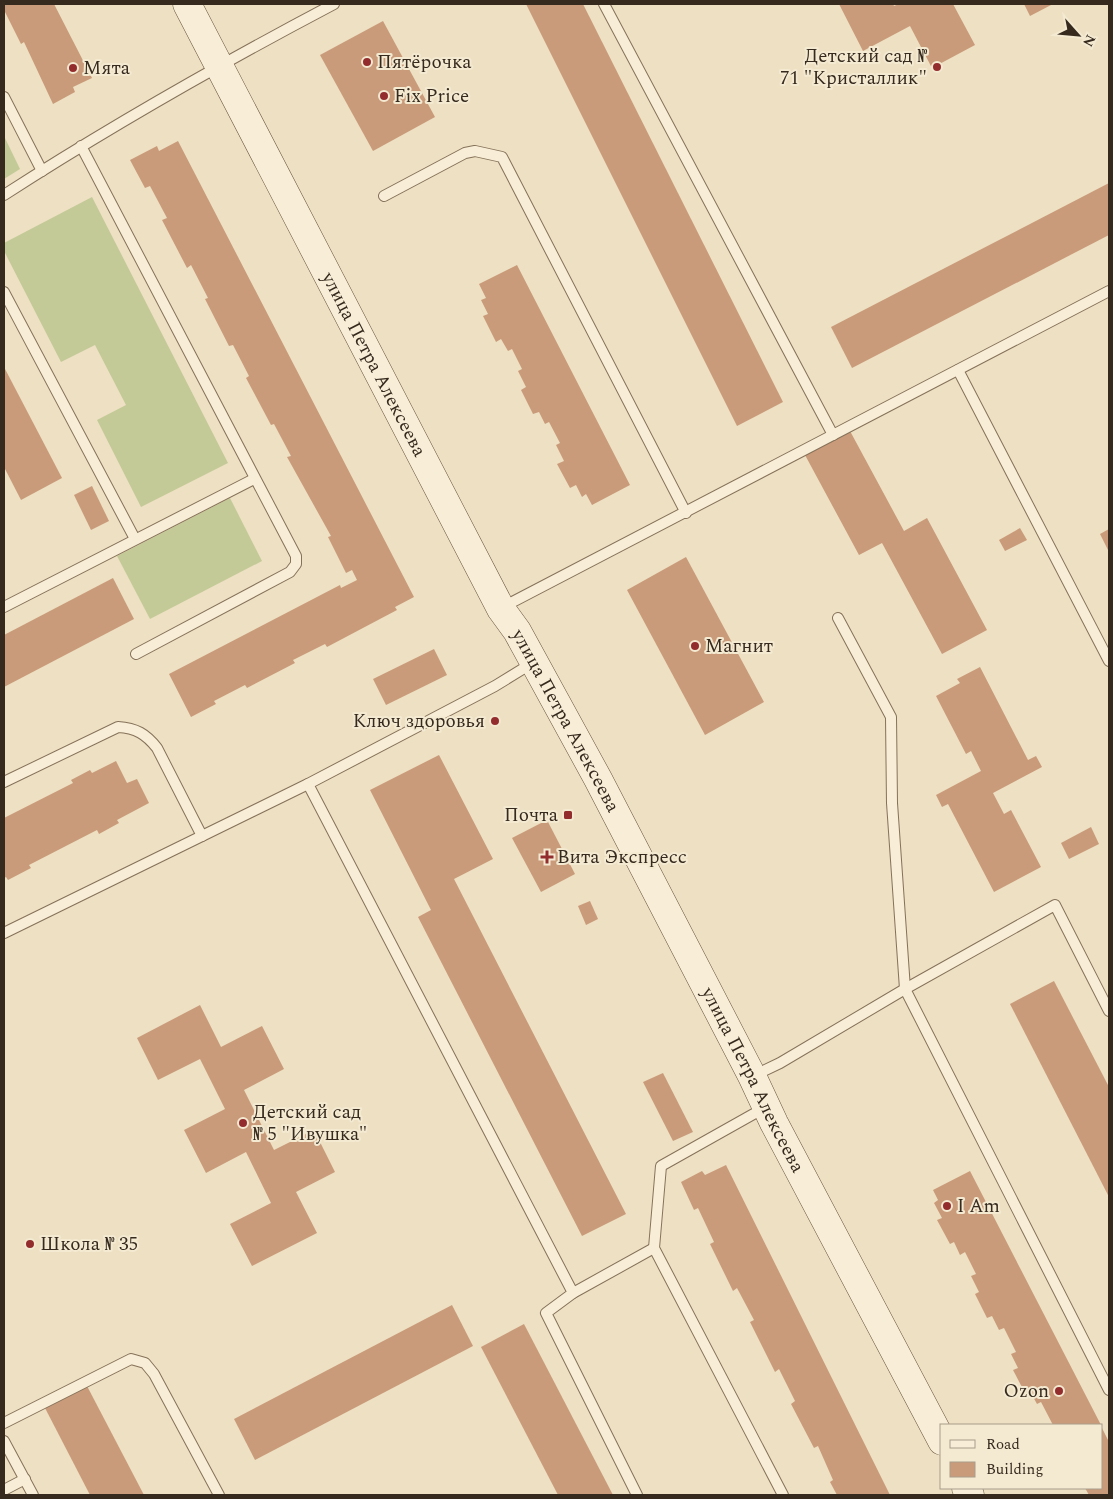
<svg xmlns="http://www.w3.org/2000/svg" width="1113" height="1499" font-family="Spectral,serif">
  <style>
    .grass { fill: #c4ca97 }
    .building { fill: #ca9b7a }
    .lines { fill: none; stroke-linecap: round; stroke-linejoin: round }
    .lane-casing { stroke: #86725a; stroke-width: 12 }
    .secondary-casing { stroke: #68533e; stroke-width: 29 }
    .lane { stroke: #f8edd6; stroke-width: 10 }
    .secondary { stroke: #f8edd6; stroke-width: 28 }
    .poi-dot { fill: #932c2d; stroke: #f4ead2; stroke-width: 2 }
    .labels { text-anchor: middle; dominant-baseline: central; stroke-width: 4; stroke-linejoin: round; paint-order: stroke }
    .poi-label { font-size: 19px; fill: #362a1e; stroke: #f4ead2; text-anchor: start }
    .street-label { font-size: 19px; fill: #362a1e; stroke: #f4ead2 }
  </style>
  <rect width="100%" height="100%" fill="#ede0c3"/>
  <g class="grass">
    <polygon points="4,136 20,169 4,179"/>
    <polygon points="92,197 228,463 141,507 97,420 126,405 95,345 61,362 4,251 4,243"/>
    <polygon points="230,498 262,561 150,619 117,556"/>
  </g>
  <g class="building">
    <polygon points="4,4 54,4 92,78 73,87 75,92 53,104 24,42 21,44 4,10"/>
    <polygon points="526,4 583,4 783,402 737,426"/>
    <polygon points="839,4 893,4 894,6 899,4 953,4 975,45 932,68 910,26 863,51"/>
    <polygon points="1024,4 1053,4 1030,16"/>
    <polygon points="383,21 435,117 373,151 320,55"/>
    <polygon points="178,141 414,597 395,607 397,610 327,647 325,644 293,660 295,663 247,688 245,685 214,701 216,704 191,717 169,674 340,585 341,588 357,580 352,570 346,573 328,537 331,536 287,457 291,456 274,424 271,425 246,378 249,376 233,345 229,346 205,299 208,298 191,265 187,268 162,220 167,218 150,186 145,188 130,160 157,146 159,151"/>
    <polygon points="1109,183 1109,235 852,368 831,327"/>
    <polygon points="517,265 630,485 592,505 586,494 582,497 576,485 570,488 557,464 564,461 556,445 560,443 549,422 545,424 539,412 533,414 521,390 526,387 518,371 522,369 512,349 508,351 501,339 496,342 483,316 488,314 481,300 486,298 479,284"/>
    <polygon points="4,367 62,478 21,500 4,467"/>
    <polygon points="850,431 904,531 927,518 987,630 942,654 882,543 859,555 805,455"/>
    <polygon points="92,486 109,521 91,530 74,495"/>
    <polygon points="1020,528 1027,540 1005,551 999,540"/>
    <polygon points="1109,529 1109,552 1100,534"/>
    <polygon points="686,557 764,702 705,735 627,590"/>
    <polygon points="113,578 134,619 4,687 4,635"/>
    <polygon points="434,649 447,675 386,705 373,679"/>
    <polygon points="980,667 1028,760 1036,756 1042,767 993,793 1004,814 1011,810 1041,867 994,892 948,804 942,807 936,795 981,771 971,751 966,754 936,696 960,683 957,679"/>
    <polygon points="439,755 493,859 454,879 626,1214 582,1236 418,917 431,910 370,790"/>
    <polygon points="116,761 127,783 137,779 149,803 117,820 119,823 99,834 97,830 29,865 31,868 8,880 6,877 4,878 4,818 73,783 71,780 90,770 92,773"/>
    <polygon points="547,820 575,874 541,892 512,838"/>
    <polygon points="1091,827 1099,844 1069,859 1061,843"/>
    <polygon points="590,901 598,919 586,925 578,906"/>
    <polygon points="1054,981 1109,1087 1109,1197 1010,1004"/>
    <polygon points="200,1005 221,1047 262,1026 284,1069 244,1090 274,1150 314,1130 335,1172 296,1192 317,1233 252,1266 230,1224 271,1203 246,1152 206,1173 184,1130 225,1109 200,1059 158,1080 137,1038"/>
    <polygon points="663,1073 693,1132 673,1141 643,1082"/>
    <polygon points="726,1165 890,1495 837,1495 830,1482 833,1480 818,1446 814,1448 791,1404 795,1401 779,1369 775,1372 750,1322 754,1320 737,1288 733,1291 710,1244 714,1242 698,1208 694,1210 681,1182 702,1171 705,1175"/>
    <polygon points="970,1171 1101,1425 1053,1425 1041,1402 1037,1404 1031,1393 1026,1395 1013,1370 1018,1368 1011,1354 1016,1352 1004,1328 999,1330 992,1316 987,1318 975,1294 979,1292 971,1276 976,1274 965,1252 960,1255 954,1242 950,1244 937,1220 942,1218 934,1203 938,1200 933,1190"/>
    <polygon points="452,1305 473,1346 255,1460 234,1419"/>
    <polygon points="524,1324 613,1495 558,1495 481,1347"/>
    <polygon points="87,1386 144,1495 90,1495 45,1408"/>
    <polygon points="1102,1428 1109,1442 1109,1495 1089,1495 1085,1488 1102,1488"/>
  </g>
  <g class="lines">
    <defs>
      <g id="lane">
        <polyline points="604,4 833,435"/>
        <polyline points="4,97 42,171"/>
        <polyline points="81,146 296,556 296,564 290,572 136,654"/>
        <path d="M 4,195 C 111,126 222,63 334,4"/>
        <polyline points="384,196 465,153 475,151 502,157 686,513"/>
        <polyline points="4,292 135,539"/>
        <polyline points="958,370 1109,661"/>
        <polyline points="4,607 254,479"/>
        <polyline points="501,608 1109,291"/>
        <polyline points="838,618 891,717 892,803 905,989 1109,1390"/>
        <path d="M 4,782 L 118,727 C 136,728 146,734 157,748 L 202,836"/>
        <polyline points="308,784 573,1293 546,1313 637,1495"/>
        <polyline points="4,933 308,784 495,686 534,662"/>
        <polyline points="753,1076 780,1063 905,989 1055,905 1109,1011"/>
        <polyline points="766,1107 661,1166 654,1248 783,1495"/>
        <polyline points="573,1293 654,1248"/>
        <polyline points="4,1423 131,1359 145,1363 154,1374 219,1495"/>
        <polyline points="4,1441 33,1495"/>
        <polyline points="4,1490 25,1479"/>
      </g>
      <g id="secondary">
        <path id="s1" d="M 187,4 L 501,609 L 517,631 L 598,779 L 752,1076 L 774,1123 L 942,1441"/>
        <polyline points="966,1488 970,1495"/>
      </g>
    </defs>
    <use href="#lane" class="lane-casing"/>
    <use href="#secondary" class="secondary-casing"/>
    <use href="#lane" class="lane"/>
    <use href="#secondary" class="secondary"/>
  </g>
  <g class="poi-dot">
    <circle cx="367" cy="62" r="5"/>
    <circle cx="937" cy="67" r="5"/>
    <circle cx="73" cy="68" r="5"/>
    <circle cx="384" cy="96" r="5"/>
    <circle cx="695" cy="646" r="5"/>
    <circle cx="495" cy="721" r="5"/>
    <rect x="563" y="810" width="10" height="10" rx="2.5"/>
    <path d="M544.5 849.5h5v5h5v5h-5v5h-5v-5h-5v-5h5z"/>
    <circle cx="243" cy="1123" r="5"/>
    <circle cx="947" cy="1206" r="5"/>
    <circle cx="30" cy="1244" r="5"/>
    <circle cx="1059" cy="1391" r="5"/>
  </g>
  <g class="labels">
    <g class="poi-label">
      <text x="927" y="56" text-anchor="end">Детский сад №<tspan x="927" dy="22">71 "Кристаллик"</tspan></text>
      <text x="377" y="62">Пятёрочка</text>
      <text x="83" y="68">Мята</text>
      <text x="394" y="96">Fix Price</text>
      <text x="705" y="646">Магнит</text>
      <text x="485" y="721" text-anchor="end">Ключ здоровья</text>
      <text x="558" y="815" text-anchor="end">Почта</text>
      <text x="557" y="857">Вита Экспресс</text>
      <text x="253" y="1112">Детский сад<tspan x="253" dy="22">№ 5 "Ивушка"</tspan></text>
      <text x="957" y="1206">I Am</text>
      <text x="40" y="1244">Школа № 35</text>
      <text x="1049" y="1391" text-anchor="end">Ozon</text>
    </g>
    <g class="street-label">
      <text stroke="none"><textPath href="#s1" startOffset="406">улица Петра Алексеева</textPath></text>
      <text stroke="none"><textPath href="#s1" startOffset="811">улица Петра Алексеева</textPath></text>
      <text stroke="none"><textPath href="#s1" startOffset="1216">улица Петра Алексеева</textPath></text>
    </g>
  </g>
  <rect width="1113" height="1499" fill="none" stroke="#362a1e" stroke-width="10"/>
  <rect x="940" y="1424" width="162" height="65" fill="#f4ead2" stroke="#a89d8a"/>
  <rect x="950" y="1440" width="25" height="8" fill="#f8edd6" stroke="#a89d8a"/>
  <text x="986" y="1449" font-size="15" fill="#362a1e">Road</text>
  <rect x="950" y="1462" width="25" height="15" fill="#ca9b7a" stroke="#a89d8a"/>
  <text x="986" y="1474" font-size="15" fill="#362a1e">Building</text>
  <g transform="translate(1078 35) rotate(117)" stroke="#f4ead2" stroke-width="4" paint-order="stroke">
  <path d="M0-4L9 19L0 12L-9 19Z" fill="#362a1e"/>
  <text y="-8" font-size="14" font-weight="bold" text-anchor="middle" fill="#362a1e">N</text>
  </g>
</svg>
